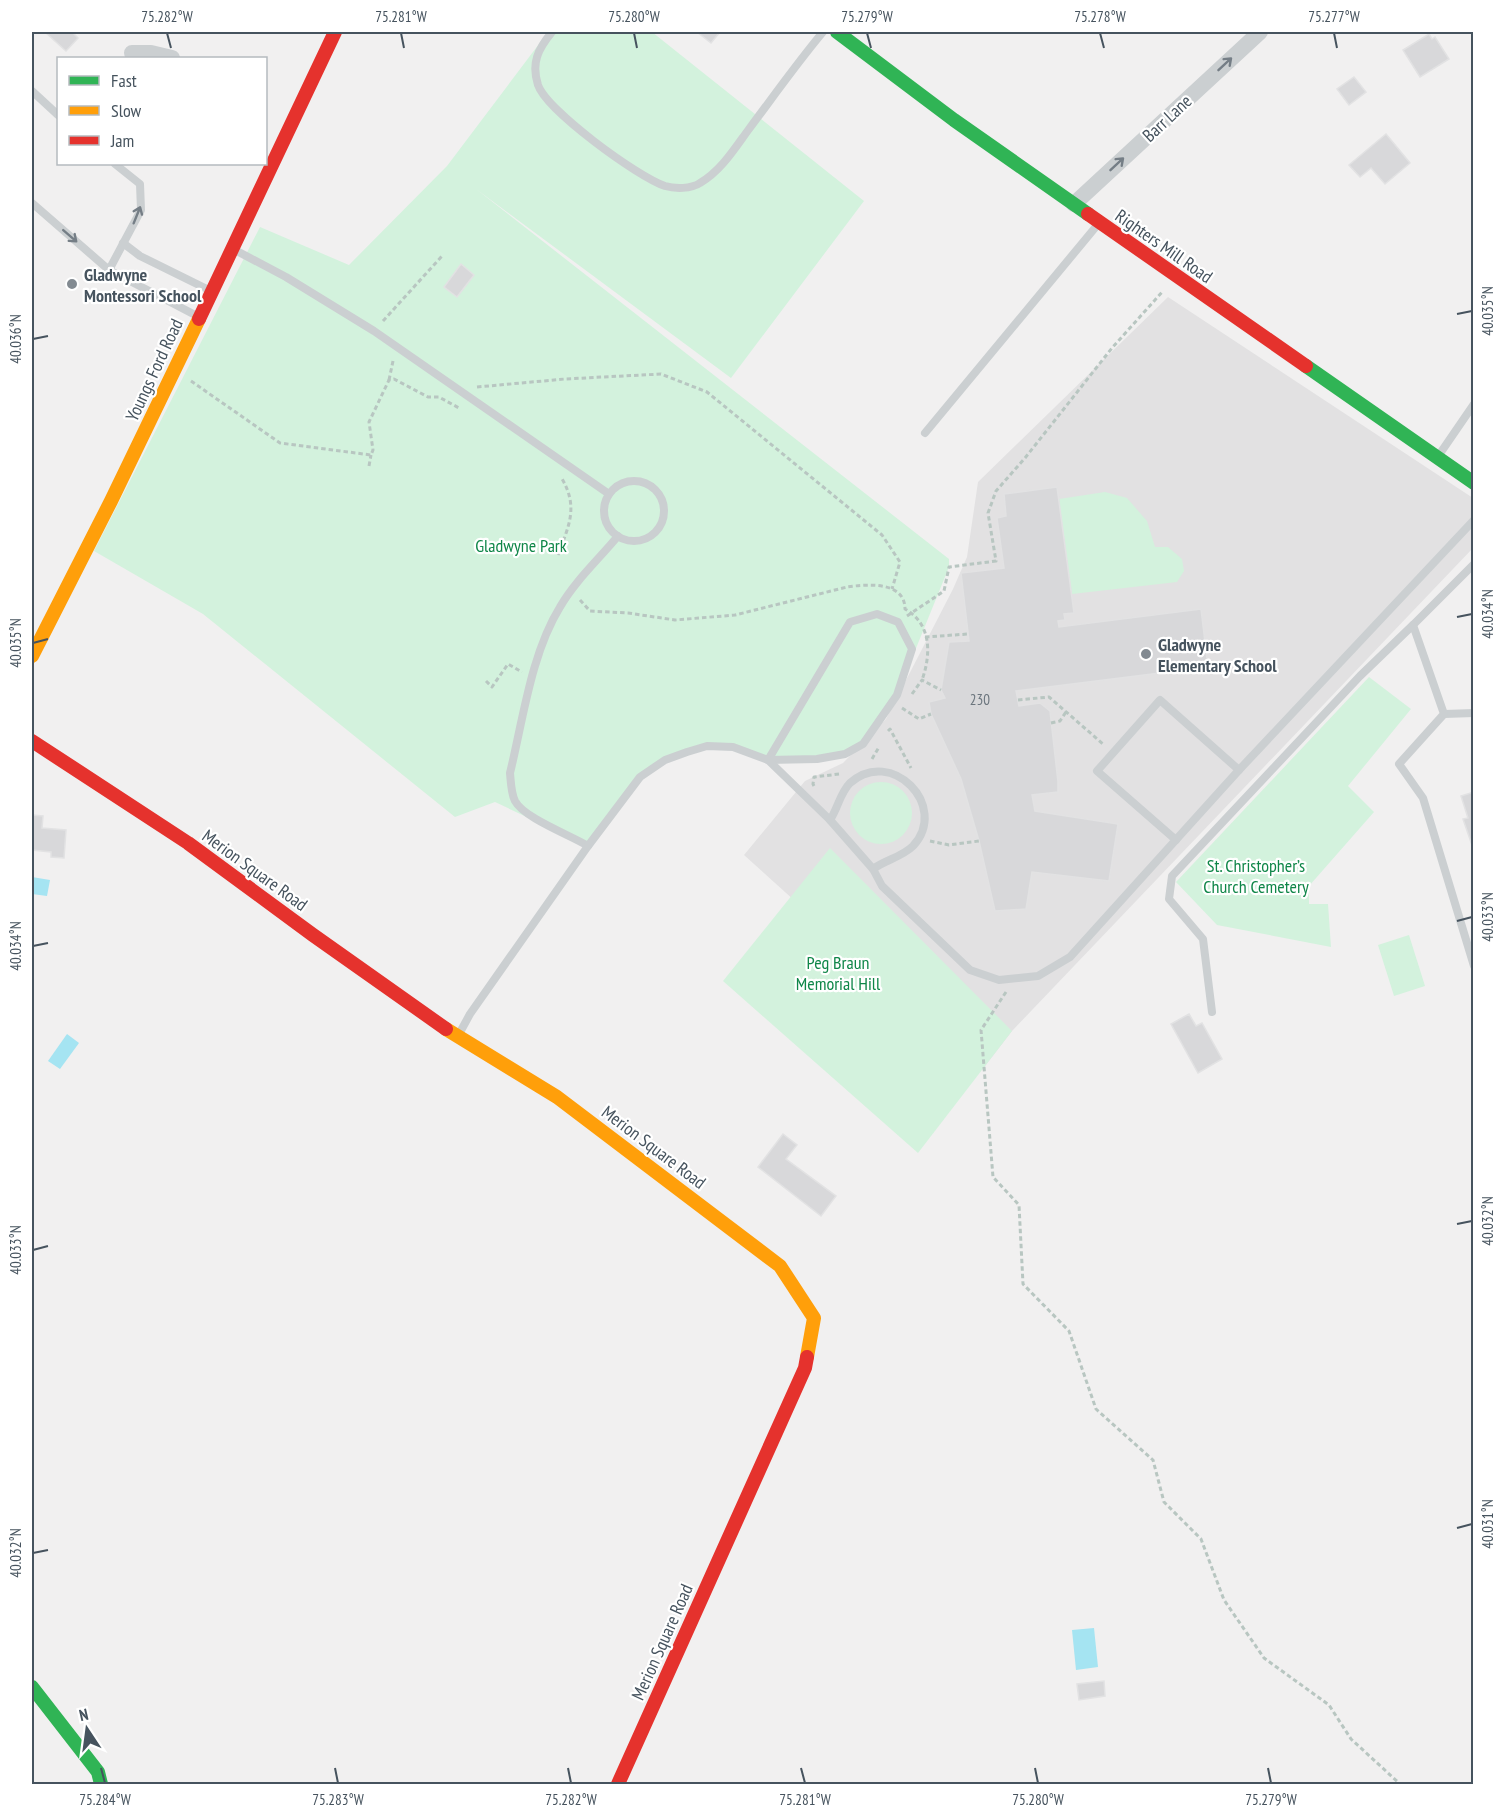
<svg xmlns="http://www.w3.org/2000/svg" width="1505" height="1816" font-family="'PT Sans Narrow',sans-serif">
  <style>
    .education { fill: #e2e1e2 }
    .green { fill: #d3f2dd }
    .water { fill: #a5e4f2 }
    .building { fill: #d8d8da; stroke: #e2e2e3; stroke-width: 1.5 }
    .lines { fill: none; stroke-linecap: round; stroke-linejoin: round }
    .path { stroke: #b8c6c1; stroke-width: 3; stroke-dasharray: 4.5 3; stroke-linecap: butt }
    .lane { stroke: #cbcfd1; stroke-width: 8 }
    .street { stroke: #cbcfd1; stroke-width: 16 }
    .fast { stroke: #30b455; stroke-width: 14 }
    .slow { stroke: #ff9f0a; stroke-width: 14 }
    .jam { stroke: #e5322d; stroke-width: 14 }
    .oneway { stroke: #757e86 }
    .ticks { fill: none; stroke: #46535e; stroke-width: 2 }
    .poi-dot { fill: #828a91; stroke: #fff; stroke-width: 2 }
    .labels { text-anchor: middle; dominant-baseline: central; stroke-width: 4.5; stroke-linejoin: round; paint-order: stroke }
    .number-label { font-size: 15px; fill: #6c767e }
    .street-label { font-size: 18px; fill: #46535e; stroke: #fff }
    .poi-label { font-size: 18px; font-weight: bold; fill: #46535e; stroke: #fff; text-anchor: start }
    .park-label { font-size: 18px; fill: #0f8648; stroke: #fff }
    .neatline { fill: none; stroke: #46535e; stroke-width: 2 }
    .ticks-label { font-size: 15px; text-anchor: middle; fill: #46535e }
  </style>
  <rect width="100%" height="100%" fill="#f1f0f0"/>
  <polygon class="education" points="1168,297 1473,498 1473,548 1012,1031 982,1070 744,855 805,781 843,763 886,719 953,589 967,557 978,482"/>
  <g class="green">
    <polygon points="548,32 652,32 864,201 731,378 476,189 949,559 949,567 897,695 863,744 845,754 768,760 733,747 687,752 640,777 588,846 495,802 455,817 203,614 94,551 260,227 349,265 447,166"/>
    <polygon points="1105,492 1127,498 1147,521 1155,547 1168,547 1182,559 1184,571 1177,582 1072,594 1059,499"/>
    <polygon points="1369,677 1411,709 1348,786 1374,812 1309,886 1309,904 1328,904 1331,947 1217,925 1176,882"/>
    <circle cx="881" cy="813" r="31"/>
    <polygon points="830,848 1012,1031 918,1153 723,981"/>
    <polygon points="1409,935 1425,986 1394,996 1378,945"/>
  </g>
  <g class="water">
    <polygon points="32,877 50,880 47,896 32,894"/>
    <polygon points="67,1034 79,1043 60,1069 48,1061"/>
    <polygon points="1094,1628 1098,1667 1076,1670 1072,1630"/>
  </g>
  <g class="building">
    <polygon points="45,32 72,32 78,38 66,51"/>
    <polygon points="697,32 720,32 711,43"/>
    <polygon points="1429,34 1432,39 1435,37 1449,59 1420,77 1403,50"/>
    <polygon points="1354,77 1366,92 1349,105 1337,89"/>
    <polygon points="1386,134 1410,163 1385,184 1371,168 1360,177 1349,165"/>
    <polygon points="461,264 474,275 457,297 444,287"/>
    <polygon points="1057,487 1074,613 1064,614 1065,620 1058,621 1059,627 1201,609 1208,667 1016,691 1019,706 1040,703 1050,711 1058,782 1058,792 1032,795 1035,811 1118,824 1109,881 1032,872 1026,909 995,911 979,841 961,779 931,714 929,702 945,698 941,690 949,642 969,641 961,573 1004,568 997,518 1006,516 1004,494"/>
    <polygon points="1474,792 1474,851 1463,819 1468,818 1461,796"/>
    <polygon points="32,815 43,816 42,828 66,830 64,858 51,857 51,852 32,850"/>
    <polygon points="1189,1014 1196,1026 1202,1023 1222,1059 1198,1073 1171,1024"/>
    <polygon points="783,1134 797,1145 786,1159 836,1196 821,1216 758,1167"/>
    <polygon points="1104,1681 1105,1696 1079,1700 1077,1684"/>
  </g>
  <g class="lines">
    <g class="path">
      <polyline points="383,321 442,256"/>
      <polyline points="389,380 393,361"/>
      <polyline points="191,381 280,443 371,455 373,450 369,422 389,380 394,379 428,397 439,397 459,408"/>
      <polyline points="477,387 565,379 661,374 707,392 882,535 900,562 892,589"/>
      <polyline points="369,466 371,455"/>
      <path d="M 558,555 C 569,525 579,507 561,477"/>
      <path d="M 580,600 L 590,611 L 628,613 L 675,620 L 735,615 L 847,587 C 867,584 905,581 905,609 C 932,624 931,655 922,680"/>
      <polyline points="907,616 944,591 949,567 996,561 988,513 996,491 1025,458 1112,348 1163,291"/>
      <polyline points="925,637 968,634"/>
      <polyline points="486,681 492,687 508,664 522,672"/>
      <polyline points="912,694 922,680 941,690"/>
      <polyline points="1018,700 1049,697 1103,744"/>
      <polyline points="902,708 919,719 931,714"/>
      <polyline points="1051,723 1060,721 1066,712"/>
      <polyline points="888,731 890,729 911,768"/>
      <polyline points="872,759 879,747"/>
      <polyline points="814,786 813,784 814,777 839,774"/>
      <polyline points="930,841 949,845 979,841"/>
      <polyline points="1006,992 981,1030 993,1177 1019,1205 1023,1284 1069,1331 1096,1409 1153,1460 1164,1502 1201,1539 1224,1600 1264,1658 1329,1705 1351,1739 1400,1784"/>
    </g>
    <g class="lane">
      <path d="M 552,32 C 538,49 531,63 538,85 C 547,111 638,177 665,186 C 675,189 691,189 700,183 C 721,171 735,148 749,129 C 773,97 797,63 823,32"/>
      <polyline points="32,91 58,115"/>
      <polyline points="32,203 109,270 199,317"/>
      <polyline points="123,243 140,256 209,290"/>
      <polyline points="233,249 286,277 374,331 609,494"/>
      <polyline points="109,270 141,210 140,184 115,164"/>
      <polyline points="925,433 1099,223"/>
      <polyline points="1439,455 1474,404"/>
      <circle cx="634" cy="511" r="30"/>
      <polygon points="877,614 898,622 912,649 897,695 863,744 845,754 817,759 768,760 850,622"/>
      <polyline points="1413,625 1474,564"/>
      <polyline points="1444,714 1474,713"/>
      <path d="M 830,820 C 838,808 840,793 850,783 C 891,746 950,806 913,846 C 902,857 885,860 873,869"/>
      <polyline points="1176,840 1097,771 1160,700 1239,770"/>
      <path d="M 588,846 C 570,835 524,818 515,801 C 511,793 511,783 510,773 C 523,720 531,654 560,607 C 575,581 598,560 618,536"/>
      <polyline points="1212,1012 1203,939 1169,899 1172,876 1360,676 1413,625 1444,714 1399,764 1423,798 1474,966"/>
      <polyline points="458,1036 470,1014 588,846 640,777 665,760 687,752 707,746 733,747 768,760 830,820 873,869 882,886 970,970 999,980 1038,976 1070,957 1239,770 1474,520"/>
    </g>
    <g class="street">
      <polyline points="132,53 151,53 172,58"/>
      <polyline points="1074,204 1260,32"/>
    </g>
    <g class="fast">
      <polyline points="837,32 954,120 1088,214"/>
      <polyline points="1306,366 1474,483"/>
      <polyline points="32,1687 98,1772 101,1784"/>
    </g>
    <g class="slow">
      <polyline points="32,656 111,501 199,319"/>
      <polyline points="446,1029 557,1097 780,1266 814,1318 807,1357"/>
    </g>
    <g class="jam">
      <polyline points="1088,214 1306,366"/>
      <polyline points="199,319 335,32"/>
      <polyline points="32,741 188,843 313,935 446,1029"/>
      <polyline points="618,1784 805,1368 807,1357"/>
    </g>
  </g>
  <defs><path id="oneway-shaft" d="M-6 0H5M1.5-3L5.5 0L1.5 3" fill="none" stroke-width="1.6" stroke-linecap="round" stroke-linejoin="round" transform="scale(1.5)"/></defs>
  <g class="oneway">
    <use href="#oneway-shaft" transform="translate(1225 64) rotate(-43)"/>
    <use href="#oneway-shaft" transform="translate(1117 164) rotate(-43)"/>
    <use href="#oneway-shaft" transform="translate(137 215) rotate(-68)"/>
    <use href="#oneway-shaft" transform="translate(70 236) rotate(41)"/>
  </g>
  <path class="ticks" d="M 167,33 L 171,48M 401,33 L 404,48M 634,33 L 637,48M 867,33 L 871,48M 1100,33 L 1104,48M 1334,33 L 1337,48M 1457,314 L 1472,311M 33,339 L 48,336M 1457,617 L 1472,614M 33,643 L 48,639M 1457,921 L 1472,917M 33,946 L 48,943M 1457,1224 L 1472,1221M 33,1250 L 48,1246M 1457,1528 L 1472,1524M 33,1553 L 48,1550M 101,1768 L 105,1783M 335,1768 L 338,1783M 568,1768 L 571,1783M 801,1768 L 805,1783M 1035,1768 L 1038,1783M 1268,1768 L 1271,1783"/>
  <g class="poi-dot">
    <circle cx="72" cy="284" r="6"/>
    <circle cx="1146" cy="654" r="6"/>
  </g>
  <g class="labels">
    <g class="number-label">
      <text x="980" y="699">230</text>
    </g>
    <g class="street-label">
      <text transform="translate(1167 118) rotate(-43)">Barr Lane</text>
      <text transform="translate(1164 246) rotate(35)">Righters Mill Road</text>
      <text transform="translate(154 370) rotate(-65)">Youngs Ford Road</text>
      <text transform="translate(255 870) rotate(36)">Merion Square Road</text>
      <text transform="translate(654 1147) rotate(37)">Merion Square Road</text>
      <text transform="translate(662 1642) rotate(-66)">Merion Square Road</text>
    </g>
    <g class="poi-label">
      <text x="84" y="274">Gladwyne<tspan x="84" dy="21">Montessori School</tspan></text>
      <text x="1158" y="644">Gladwyne<tspan x="1158" dy="21">Elementary School</tspan></text>
    </g>
    <g class="park-label">
      <text x="521" y="545">Gladwyne Park</text>
      <text x="1256" y="865">St. Christopher’s<tspan x="1256" dy="21">Church Cemetery</tspan></text>
      <text x="838" y="962">Peg Braun<tspan x="838" dy="21">Memorial Hill</tspan></text>
    </g>
  </g>
  <rect width="1505" height="1816" fill="none" stroke="#ffffff" stroke-width="66"/>
  <rect x="57" y="57" width="210" height="108" fill="#ffffff" stroke="#b5babf" stroke-width="1.5"/>
  <rect x="69" y="76" width="30" height="9" fill="#30b455" stroke="#b5babf" stroke-width="1.5"/>
  <text x="111" y="87" font-size="18" fill="#46535e">Fast</text>
  <rect x="69" y="106" width="30" height="9" fill="#ff9f0a" stroke="#b5babf" stroke-width="1.5"/>
  <text x="111" y="117" font-size="18" fill="#46535e">Slow</text>
  <rect x="69" y="136" width="30" height="9" fill="#e5322d" stroke="#b5babf" stroke-width="1.5"/>
  <text x="111" y="147" font-size="18" fill="#46535e">Jam</text>
  <g transform="translate(87 1729) rotate(347)" stroke="#ffffff" stroke-width="4.5" paint-order="stroke">
  <path d="M0-4.5L10 22L0 15L-10 22Z" fill="#46535e"/>
  <text y="-9" font-size="16" font-weight="bold" text-anchor="middle" fill="#46535e">N</text>
  </g>
  <rect x="33" y="33" width="1439" height="1750" class="neatline"/>
  <g class="ticks-label">
    <text x="167" y="22">75.282°W</text>
    <text x="401" y="22">75.281°W</text>
    <text x="634" y="22">75.280°W</text>
    <text x="867" y="22">75.279°W</text>
    <text x="1100" y="22">75.278°W</text>
    <text x="1334" y="22">75.277°W</text>
    <text transform="translate(1488 311) rotate(-90)" y="5">40.035°N</text>
    <text transform="translate(16 339) rotate(-90)" y="5">40.036°N</text>
    <text transform="translate(1488 614) rotate(-90)" y="5">40.034°N</text>
    <text transform="translate(16 643) rotate(-90)" y="5">40.035°N</text>
    <text transform="translate(1488 917) rotate(-90)" y="5">40.033°N</text>
    <text transform="translate(16 946) rotate(-90)" y="5">40.034°N</text>
    <text transform="translate(1488 1221) rotate(-90)" y="5">40.032°N</text>
    <text transform="translate(16 1250) rotate(-90)" y="5">40.033°N</text>
    <text transform="translate(1488 1524) rotate(-90)" y="5">40.031°N</text>
    <text transform="translate(16 1553) rotate(-90)" y="5">40.032°N</text>
    <text x="105" y="1805">75.284°W</text>
    <text x="338" y="1805">75.283°W</text>
    <text x="571" y="1805">75.282°W</text>
    <text x="805" y="1805">75.281°W</text>
    <text x="1038" y="1805">75.280°W</text>
    <text x="1271" y="1805">75.279°W</text>
  </g>
</svg>
